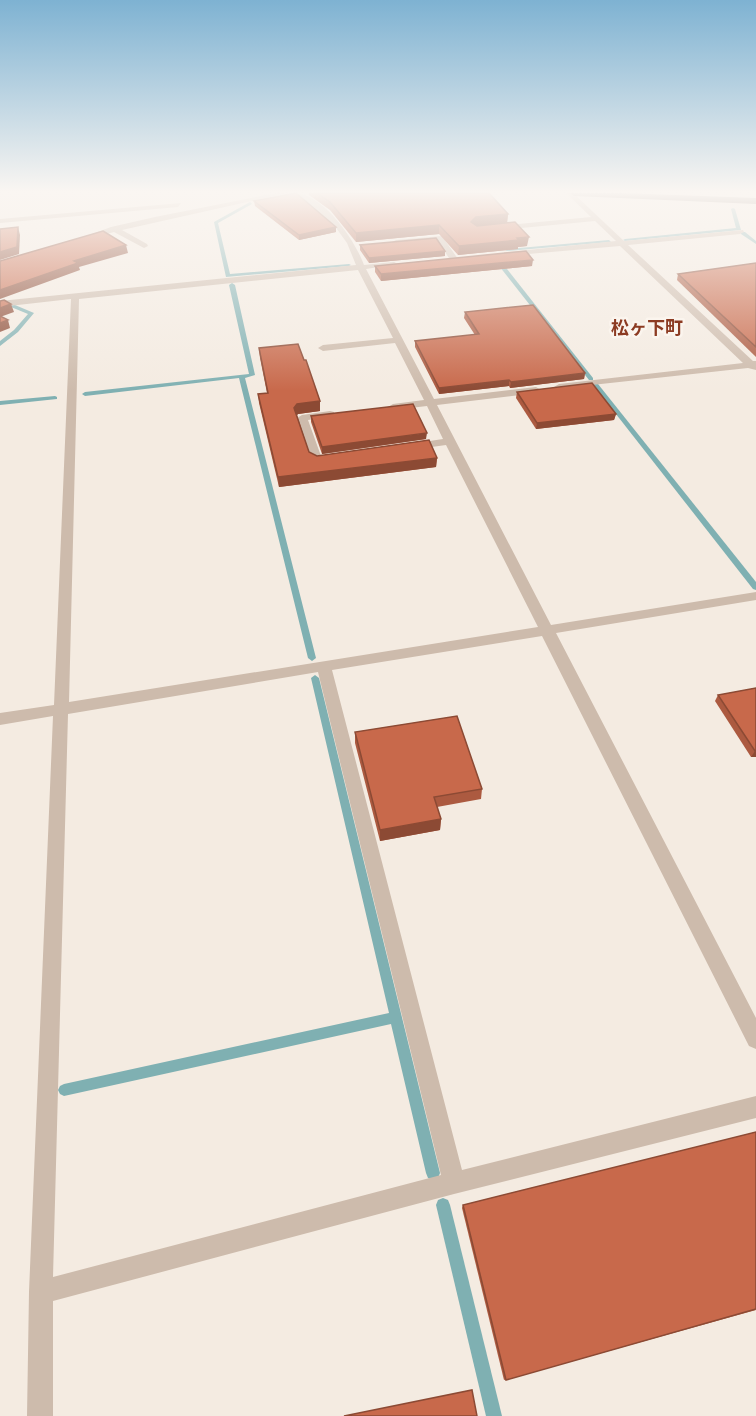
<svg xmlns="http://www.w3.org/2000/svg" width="756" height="1416" font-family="Helvetica,'Noto Sans JP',sans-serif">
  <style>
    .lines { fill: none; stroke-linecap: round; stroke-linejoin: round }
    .stream { fill: #7fb0b2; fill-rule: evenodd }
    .minor { fill: #cdbbac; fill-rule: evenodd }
    .highway { fill: #5c4a42; fill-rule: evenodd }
    .wall { fill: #ac5a40 }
    .shaded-wall { fill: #8c4a34 }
    .building { fill: #c8694b; stroke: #8c4a34; stroke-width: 1.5 }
    .labels { text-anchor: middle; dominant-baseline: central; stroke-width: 5; stroke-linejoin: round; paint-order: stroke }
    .far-quarter-label { font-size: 18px; font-weight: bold; fill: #8c3b22; stroke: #fbf5ee }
  </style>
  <rect width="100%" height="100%" fill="#f4ebe1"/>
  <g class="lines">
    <g class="stream">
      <polygon points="250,202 252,204 218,223 230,274 349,264 351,265 349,266 226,277 214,222"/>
      <polygon points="733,208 735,209 741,230 625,241 623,240 625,239 736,228 731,209"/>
      <polygon points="741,232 745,232 756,241 756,244 741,234"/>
      <polygon points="609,240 611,242 507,251 505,250 507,249"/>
      <polygon points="496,260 500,260 593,378 593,380 589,380 496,262"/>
      <polygon points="232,283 235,285 255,375 245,378 316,658 312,661 308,658 239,378 85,396 82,394 85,392 249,374 229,285"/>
      <polygon points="11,305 15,305 34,313 18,332 0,346 0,341 14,330 28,314 11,307"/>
      <polygon points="594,384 598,384 756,582 756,590 753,589 594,386"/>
      <polygon points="55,396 57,397 57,399 0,405 0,401"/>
      <polygon points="315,675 319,678 440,1173 438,1178 433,1180 428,1178 426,1173 391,1024 64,1096 60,1094 58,1090 60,1086 64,1084 389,1013 311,678"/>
      <polygon points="443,1198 448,1200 450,1205 502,1416 486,1416 436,1205 438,1200"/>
    </g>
    <g class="minor">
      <polygon points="276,193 287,193 122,230 147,244 148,246 144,248 114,232 85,240 81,238 111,227 155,217"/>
      <path d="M 294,193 C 323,193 355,240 364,265 L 394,262 L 398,264 L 366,269 L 434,399 L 536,387 L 541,390 L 536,393 L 437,405 L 551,625 L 756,592 L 756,600 L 556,633 L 756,1018 L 756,1049 L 749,1046 L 542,636 L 332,670 L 462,1170 L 756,1096 L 756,1118 L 454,1194 L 53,1301 L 53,1416 L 27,1416 L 29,1292 L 53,716 L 0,725 L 0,713 L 54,705 L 71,299 L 0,307 L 0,301 L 356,265 L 347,243 L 334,225 ZM 358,270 L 393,338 L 323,345 L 318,348 L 323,351 L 395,343 L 424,400 L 393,404 L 388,407 L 393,410 L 427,406 L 443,439 L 410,444 L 405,447 L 410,450 L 446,445 L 538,627 L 69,702 L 79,299 ZM 318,672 L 441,1175 L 53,1277 L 68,714 Z"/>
      <polygon points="566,193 573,193 624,241 743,230 744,232 740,234 628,245 753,361 756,361 756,370 748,368 555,389 554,387 559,384 743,363 620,246 504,256 504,252 507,252 616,241 595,221 499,230 495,228 499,226 591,217"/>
      <polygon points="181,203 178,207 0,223 0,219"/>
      <polygon points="442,236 458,259 457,261 451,261 437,240 396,244 392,242 396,240"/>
      <polygon points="330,411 334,412 334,416 308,420 321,456 330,455 336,458 330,461 313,462 297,418 302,415"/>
    </g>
    <polygon class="highway" points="570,193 622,193 756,198 756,204 574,196"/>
  </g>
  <g class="wall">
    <polygon points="309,193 489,193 508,214 507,223 527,246 518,247 518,249 458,255 439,234 356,242 330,210 309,195"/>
    <polygon points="254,201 336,227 336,232 299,240 255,206"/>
    <polygon points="360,245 445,251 445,256 369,263 360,250"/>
    <polygon points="756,263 756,357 677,280 678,274"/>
    <polygon points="375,266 532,266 381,281 375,272"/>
    <polygon points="465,312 585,373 584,379 510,388 509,386 439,394 415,347 415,341 475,335 464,318"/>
    <polygon points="259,348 320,411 298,414 297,415 309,452 317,456 437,458 436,467 279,487 259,403 258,394 267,393 260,358"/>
    <polygon points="517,392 616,414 614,420 536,429 516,398"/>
    <polygon points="311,416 426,439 322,454 311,422"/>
    <polygon points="756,688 756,757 751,757 715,701 718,695"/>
    <polygon points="355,732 482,789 481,799 437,807 441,819 440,830 380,841 355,743"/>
    <polygon points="463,1205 756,1310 504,1380 462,1208"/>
  </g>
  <g class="shaded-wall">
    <polygon points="508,214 507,223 476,226 471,222 476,217"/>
    <polygon points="439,225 439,234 356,242 356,233"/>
    <polygon points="18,227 20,235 19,254 0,260 0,252"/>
    <polygon points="336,227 336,232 299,240 299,235"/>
    <polygon points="529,237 527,246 518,247 518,249 458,255 459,246"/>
    <polygon points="126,245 128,253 79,267 80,270 0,299 0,290 74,261"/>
    <polygon points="445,251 445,256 369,263 369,258"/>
    <polygon points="533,260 532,266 381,281 381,274"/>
    <polygon points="11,304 14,312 0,317 0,308"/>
    <polygon points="8,320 10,328 0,332 0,323"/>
    <polygon points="585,373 584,379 510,388 511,382"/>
    <polygon points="509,380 509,386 439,394 439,388"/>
    <polygon points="320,401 320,411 298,414 295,417 294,408 297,404"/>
    <polygon points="616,414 614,420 536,429 537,423"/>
    <polygon points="427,433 426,439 322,454 322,447"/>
    <polygon points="437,458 436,467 279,487 278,477"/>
    <polygon points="755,751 756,751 756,757 751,757"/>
    <polygon points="441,819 440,830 380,841 380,830"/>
  </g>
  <g class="building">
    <polygon points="296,193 336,227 299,235 254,201"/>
    <polygon points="317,193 489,193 508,214 476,217 471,222 477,226 515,222 529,237 517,238 519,240 459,246 439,225 356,233 330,202"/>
    <polygon points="18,227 17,247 0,252 0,229"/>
    <polygon points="103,231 126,245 74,261 78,263 0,290 0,261"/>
    <polygon points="436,238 445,251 369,258 360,245"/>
    <polygon points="526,251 533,260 381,274 375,266"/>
    <polygon points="756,263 756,347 678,274"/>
    <polygon points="4,300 11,304 0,308 0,301"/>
    <polygon points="533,305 585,373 511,382 509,380 439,388 415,341 479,334 465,312"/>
    <polygon points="0,316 8,320 0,323"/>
    <polygon points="298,344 304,360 306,360 320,401 297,404 294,408 309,452 317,456 429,440 437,458 278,477 258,394 268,393 259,348"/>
    <polygon points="592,383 616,414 537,423 517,392"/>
    <polygon points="413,404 427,433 322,447 311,416"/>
    <polygon points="756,688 756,751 755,751 718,695"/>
    <polygon points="457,716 482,789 434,797 441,819 380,830 355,732"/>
    <polygon points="756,1132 756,1309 506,1380 463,1205"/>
    <polygon points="472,1390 477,1416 344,1416"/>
  </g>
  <linearGradient id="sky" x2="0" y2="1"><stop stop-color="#7eb2d2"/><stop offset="0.49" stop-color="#faf6f2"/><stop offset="1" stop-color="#faf6f2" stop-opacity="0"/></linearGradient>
  <rect width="756" height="391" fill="url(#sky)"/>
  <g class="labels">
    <g class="far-quarter-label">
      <text x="647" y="328">松ヶ下町</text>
    </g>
  </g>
</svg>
